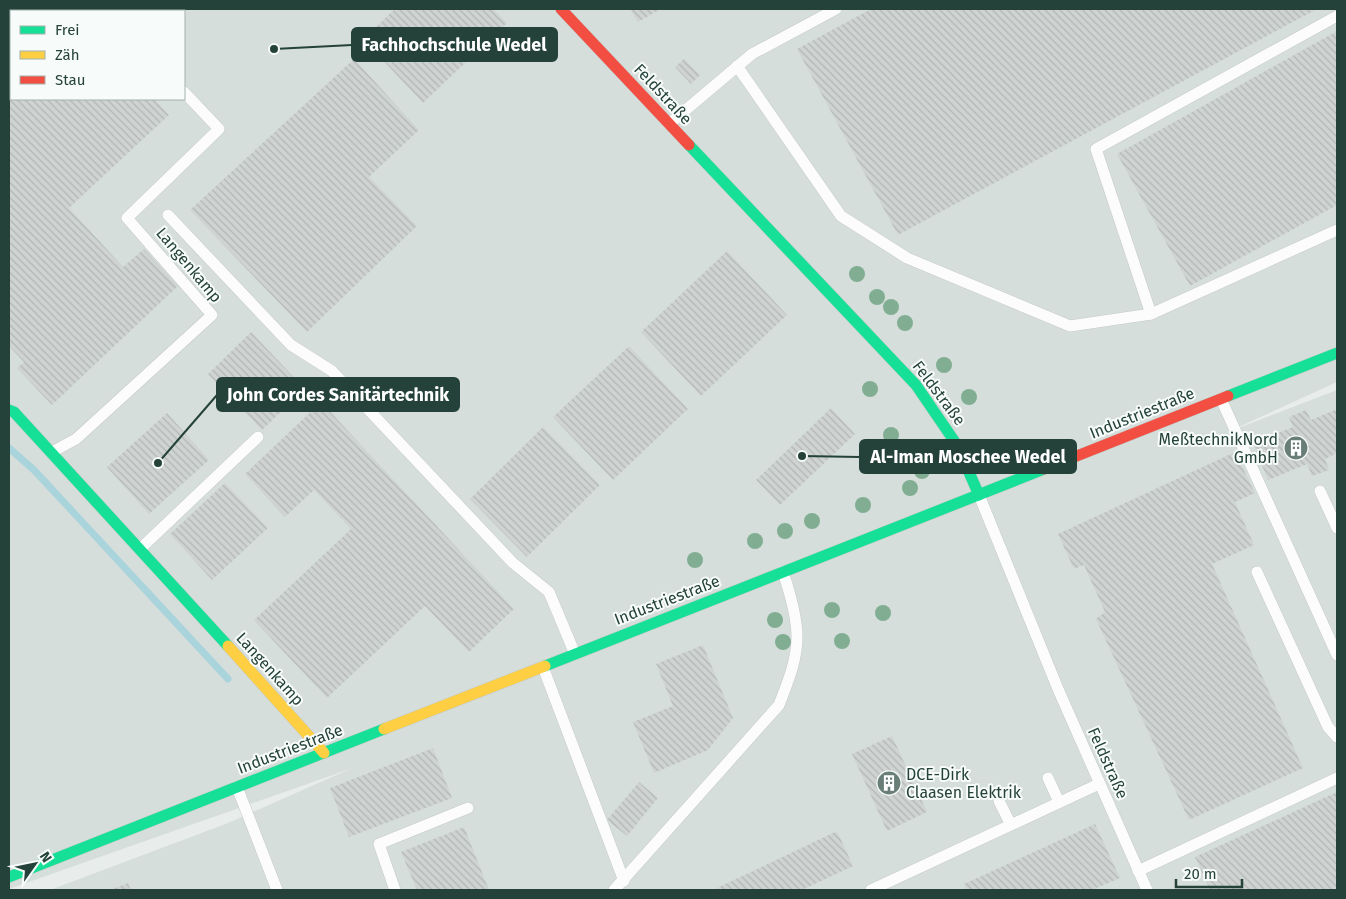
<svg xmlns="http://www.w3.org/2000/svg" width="1346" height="899" font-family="'Fira Sans',sans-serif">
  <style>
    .built { fill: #d6dedb; fill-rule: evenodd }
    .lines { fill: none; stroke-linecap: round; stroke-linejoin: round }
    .stream { stroke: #a9d4db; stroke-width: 7 }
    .building { fill: url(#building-back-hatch) }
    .lane-casing { stroke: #c5cac8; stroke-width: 12 }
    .fast-casing { stroke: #c3cbc8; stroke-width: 12 }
    .slow-casing { stroke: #c3cbc8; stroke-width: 12 }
    .jam-casing { stroke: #c3cbc8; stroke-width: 12 }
    .lane { stroke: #fcfcfc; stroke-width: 11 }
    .fast { stroke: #16e098; stroke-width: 11 }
    .slow { stroke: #ffcf43; stroke-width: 11 }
    .jam { stroke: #f24e42; stroke-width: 11 }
    .tree { fill: #81ae93 }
    .labels { text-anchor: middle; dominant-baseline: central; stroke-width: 4; stroke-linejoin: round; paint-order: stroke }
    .street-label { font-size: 16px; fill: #24423a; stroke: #f7fbf9 }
    .poi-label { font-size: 16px; fill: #24423a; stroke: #f7fbf9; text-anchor: end }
    .leader { fill: none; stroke: #24423a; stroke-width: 2 }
    .callout-dot { fill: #24423a; stroke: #f7fbf9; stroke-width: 2 }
    .callout { fill: #24423a; stroke: #24423a; stroke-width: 2 }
    .callout-label { font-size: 18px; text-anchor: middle; font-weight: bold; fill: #fff }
  </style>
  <defs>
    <pattern id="building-back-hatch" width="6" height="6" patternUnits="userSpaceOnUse" patternTransform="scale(1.25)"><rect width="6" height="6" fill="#cfd4d2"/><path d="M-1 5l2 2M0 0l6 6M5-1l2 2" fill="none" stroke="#b2b7b5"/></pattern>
  </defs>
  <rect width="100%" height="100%" fill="#e8edeb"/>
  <path class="built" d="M 9,9 L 1337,9 L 1337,382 L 1228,432 L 1337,390 L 1337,890 L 50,890 L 228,823 L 350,769 L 9,889 ZM 11,11 L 184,11 L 184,99 L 11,99 Z"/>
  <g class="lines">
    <polyline class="stream" points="9,448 34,470 228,679"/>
  </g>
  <g class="building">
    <polygon points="9,9 70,9 73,11 11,11 11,99 154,99 169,115 69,208 123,267 144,249 178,286 52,405 17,368 24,362 9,346"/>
    <polygon points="395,9 493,9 507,23 423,103 363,39"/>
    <polygon points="630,9 661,9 638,22"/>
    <polygon points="871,9 1317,9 898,235 797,49"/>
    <polygon points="1337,31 1337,205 1190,286 1117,154"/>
    <polygon points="354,59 419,130 369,177 417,226 307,332 190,210"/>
    <polygon points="684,59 700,75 691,84 675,67"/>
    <polygon points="727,251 787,315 701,396 641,332"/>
    <polygon points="251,332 305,389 262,430 208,374"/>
    <polygon points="629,346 688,409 613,480 553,417"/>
    <polygon points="321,402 514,609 469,652 425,606 327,698 254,620 351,529 314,490 285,517 245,474"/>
    <polygon points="831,408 855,434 780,505 756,480"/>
    <polygon points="1337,409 1337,453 1325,459 1329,470 1312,476 1307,464 1268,480 1253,443 1293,427 1289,417 1306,410 1311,420"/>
    <polygon points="167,413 209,460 149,514 107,467"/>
    <polygon points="543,427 600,485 527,557 470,499"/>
    <polygon points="1235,452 1255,493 1235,502 1254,545 1212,564 1303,768 1189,820 1096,619 1105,612 1084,565 1074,569 1058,534"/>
    <polygon points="225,483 268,528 212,580 170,534"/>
    <polygon points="703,645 733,718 708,750 654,773 633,722 673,706 656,664"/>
    <polygon points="892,736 927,812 887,831 852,754"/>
    <polygon points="433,748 452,798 349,837 330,788"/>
    <polygon points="639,782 658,798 627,836 607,820"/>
    <polygon points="1337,792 1337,890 1210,890 1195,857"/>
    <polygon points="1095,824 1120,878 1092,890 967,890 964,884"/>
    <polygon points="464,827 489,890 417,890 401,852"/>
    <polygon points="837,831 853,866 802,890 718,890 717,888"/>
    <polygon points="128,883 131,890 110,890"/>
  </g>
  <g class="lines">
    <defs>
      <g id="lane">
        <polyline points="105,9 107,11"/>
        <polyline points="737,66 841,216 907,258 1070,326 1151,314 1337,230"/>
        <polyline points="669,124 752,54 836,9"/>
        <polyline points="168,215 291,345 332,371 513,563 549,592 575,654"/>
        <polyline points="1151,314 1096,149 1337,16"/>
        <polyline points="1221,399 1337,655"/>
        <polyline points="52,452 76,439 212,315 127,218 219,129 184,92"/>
        <polyline points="1320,491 1337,528"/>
        <polyline points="979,495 1058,689 1147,890"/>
        <polyline points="140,549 258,437"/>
        <polyline points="1257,572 1328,727 1337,737"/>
        <polyline points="543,667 624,881"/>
        <polyline points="1048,778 1059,802"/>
        <polyline points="237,787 277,890"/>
        <polyline points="999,801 1010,823"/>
        <polyline points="1138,871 1337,778"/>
        <polyline points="395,890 379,844 468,808"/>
        <path d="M 614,890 L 779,705 C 787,684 797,661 797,637 C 797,616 790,593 783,572"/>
        <polyline points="871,890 1099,784"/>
      </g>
      <g id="fast">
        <polyline points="689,145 916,385 957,445 979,495"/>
        <polyline points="1228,396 1337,353"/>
        <polyline points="9,410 14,412 228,646"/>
        <polyline points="545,666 1044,469"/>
        <polyline points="9,877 384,729"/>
      </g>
      <g id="slow">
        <polyline points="228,646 324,753"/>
        <polyline points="384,729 545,666"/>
      </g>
      <g id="jam">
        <polyline points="561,9 689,145"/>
        <polyline points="1044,469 1228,396"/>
      </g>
    </defs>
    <use href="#lane" class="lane-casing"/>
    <use href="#fast" class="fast-casing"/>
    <use href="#slow" class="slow-casing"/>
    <use href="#jam" class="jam-casing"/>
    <use href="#lane" class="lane"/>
    <use href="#fast" class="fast"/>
    <use href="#slow" class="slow"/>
    <use href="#jam" class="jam"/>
  </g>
  <g class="tree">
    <circle cx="857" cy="274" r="8"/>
    <circle cx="877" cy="297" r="8"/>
    <circle cx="891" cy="307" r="8"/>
    <circle cx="905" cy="323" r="8"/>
    <circle cx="944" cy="365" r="8"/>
    <circle cx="870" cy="389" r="8"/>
    <circle cx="969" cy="397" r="8"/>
    <circle cx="891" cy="435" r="8"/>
    <circle cx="922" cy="471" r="8"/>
    <circle cx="910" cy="488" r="8"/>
    <circle cx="863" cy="505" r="8"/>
    <circle cx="812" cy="521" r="8"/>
    <circle cx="785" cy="531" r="8"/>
    <circle cx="755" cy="541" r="8"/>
    <circle cx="695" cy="560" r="8"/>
    <circle cx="832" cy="610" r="8"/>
    <circle cx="883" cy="613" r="8"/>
    <circle cx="775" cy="620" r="8"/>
    <circle cx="842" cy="641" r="8"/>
    <circle cx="783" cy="642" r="8"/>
  </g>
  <defs>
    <symbol id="building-disc" viewBox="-11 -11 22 22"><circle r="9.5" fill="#697e78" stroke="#f7fbf9"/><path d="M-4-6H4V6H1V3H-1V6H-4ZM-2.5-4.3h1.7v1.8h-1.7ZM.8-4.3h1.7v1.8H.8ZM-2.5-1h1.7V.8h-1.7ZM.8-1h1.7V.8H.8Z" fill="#fff"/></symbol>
  </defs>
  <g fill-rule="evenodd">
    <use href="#building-disc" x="1282" y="434" width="28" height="28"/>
    <use href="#building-disc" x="875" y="769" width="28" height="28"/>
  </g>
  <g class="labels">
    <g class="street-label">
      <text transform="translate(663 94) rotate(47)">Feldstraße</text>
      <text transform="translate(189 265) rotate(50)">Langenkamp</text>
      <text transform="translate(939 393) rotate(53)">Feldstraße</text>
      <text transform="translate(1142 413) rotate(-22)">Industriestraße</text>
      <text transform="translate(667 600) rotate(-21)">Industriestraße</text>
      <text transform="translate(270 669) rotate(48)">Langenkamp</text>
      <text transform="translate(290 749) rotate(-21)">Industriestraße</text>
      <text transform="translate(1108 763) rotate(66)">Feldstraße</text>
    </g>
    <g class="poi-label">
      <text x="1278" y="439">MeßtechnikNord<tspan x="1278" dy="18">GmbH</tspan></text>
      <text x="906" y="774" text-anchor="start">DCE-Dirk<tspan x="906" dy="18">Claasen Elektrik</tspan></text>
    </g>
  </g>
  <path class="leader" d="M274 49L352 45M158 463L217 395M802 456L860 457"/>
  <g class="callout-dot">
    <circle cx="274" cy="49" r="5"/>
    <circle cx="158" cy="463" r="5"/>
    <circle cx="802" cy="456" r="5"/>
  </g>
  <g class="callout">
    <rect x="352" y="28" width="205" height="33" rx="5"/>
    <rect x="217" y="378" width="242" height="33" rx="5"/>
    <rect x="860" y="440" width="216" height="33" rx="5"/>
  </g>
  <g class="callout-label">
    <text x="454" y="51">Fachhochschule Wedel</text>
    <text x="338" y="401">John Cordes Sanitärtechnik</text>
    <text x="968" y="463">Al-Iman Moschee Wedel</text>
  </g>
  <rect width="1346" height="899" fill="none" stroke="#24423a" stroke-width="20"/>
  <rect x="10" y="10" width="175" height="90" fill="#f7fbf9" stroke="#a3b1ad"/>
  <rect x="20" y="26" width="25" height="8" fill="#16e098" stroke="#a3b1ad"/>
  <text x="55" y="35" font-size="15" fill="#24423a">Frei</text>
  <rect x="20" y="51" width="25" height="8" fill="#ffcf43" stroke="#a3b1ad"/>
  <text x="55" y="60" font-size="15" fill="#24423a">Zäh</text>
  <rect x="20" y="76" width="25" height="8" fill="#f24e42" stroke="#a3b1ad"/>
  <text x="55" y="85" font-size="15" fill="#24423a">Stau</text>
  <g transform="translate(35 864) rotate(57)" stroke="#f7fbf9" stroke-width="4" paint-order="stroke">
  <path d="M0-4L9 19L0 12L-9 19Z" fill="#24423a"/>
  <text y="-8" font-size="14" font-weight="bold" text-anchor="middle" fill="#24423a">N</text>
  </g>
  <path d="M1176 879v8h66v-8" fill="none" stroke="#24423a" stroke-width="2.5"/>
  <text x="1184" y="879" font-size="15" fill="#24423a" stroke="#f7fbf9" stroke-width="4" paint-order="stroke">20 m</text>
</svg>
